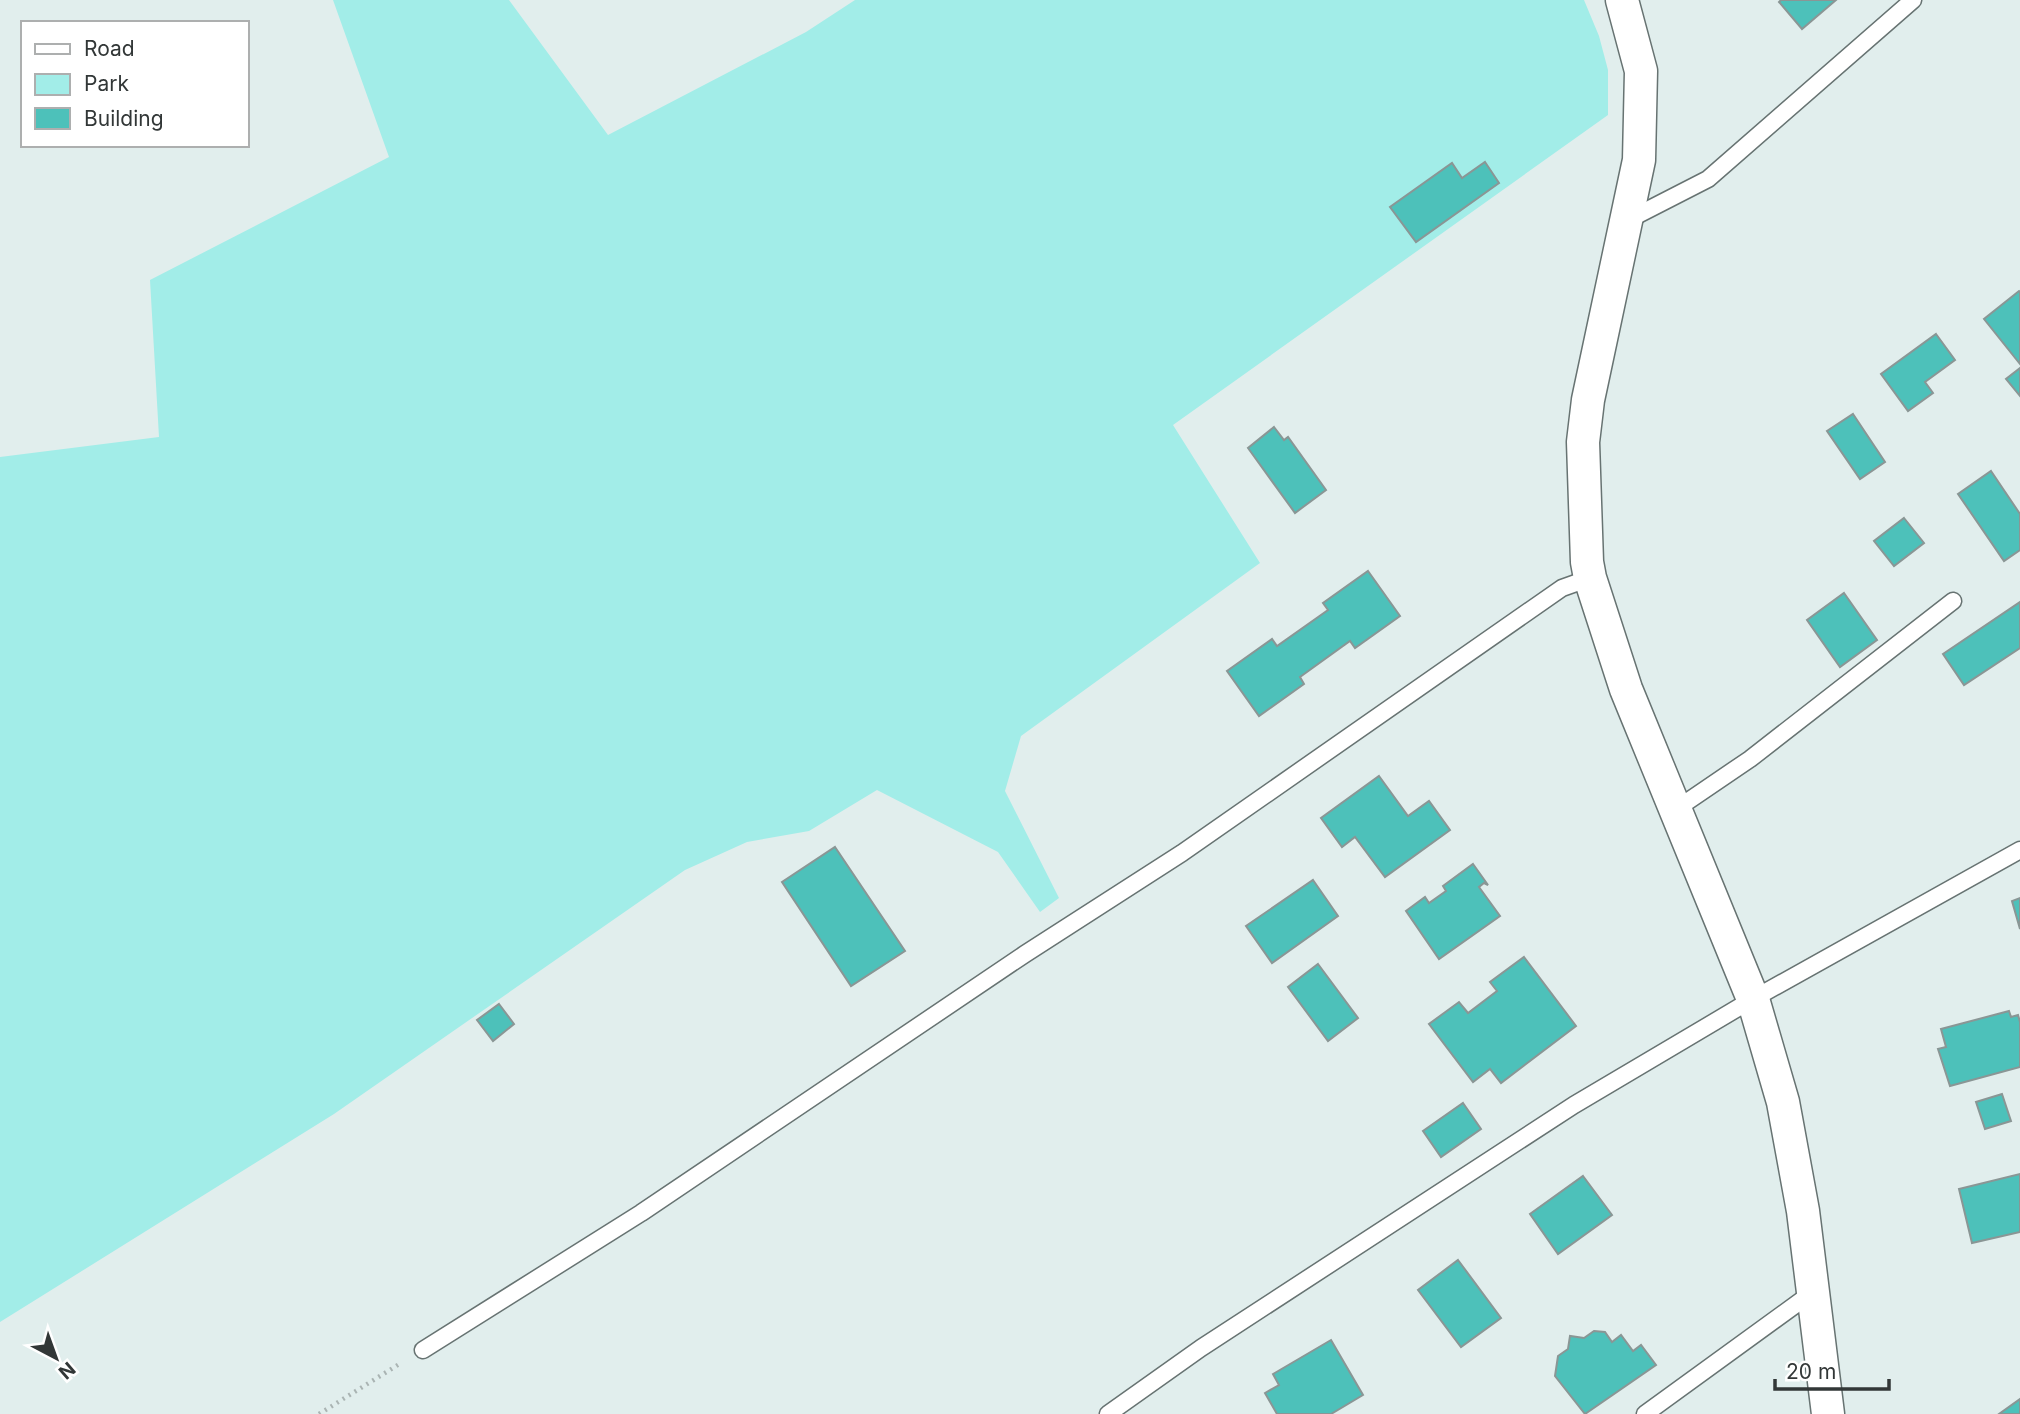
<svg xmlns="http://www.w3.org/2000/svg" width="2020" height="1414" font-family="Inter,sans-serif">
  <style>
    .green { fill: #a2ede8 }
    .building { fill: #4dc1ba; stroke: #8a9695; stroke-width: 2 }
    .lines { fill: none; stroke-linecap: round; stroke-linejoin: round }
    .lane-casing { stroke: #677372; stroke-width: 19 }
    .street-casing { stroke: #677372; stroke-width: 35 }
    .path { stroke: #aab4b3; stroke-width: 4.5; stroke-dasharray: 2 5; stroke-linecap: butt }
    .lane { stroke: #fff; stroke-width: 16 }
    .street { stroke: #fff; stroke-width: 32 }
  </style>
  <rect width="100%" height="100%" fill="#e1eeed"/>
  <polygon class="green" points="333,0 509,0 608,135 806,32 855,0 1584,0 1599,36 1608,70 1608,115 1173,425 1260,563 1021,736 1005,791 1059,898 1040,912 998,852 877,790 809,831 747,842 685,870 334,1114 0,1322 0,457 159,437 150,280 389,157"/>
  <g class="building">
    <polygon points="1781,0 1836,0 1802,29 1779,2"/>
    <polygon points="1485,162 1499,183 1416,242 1390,207 1452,163 1462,178"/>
    <polygon points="2019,291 2020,292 2020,364 1984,319"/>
    <polygon points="1936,334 1955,360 1925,382 1933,393 1908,411 1881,374"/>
    <polygon points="2020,368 2020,396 2006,379"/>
    <polygon points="1853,414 1885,462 1860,479 1827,431"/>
    <polygon points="1274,427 1284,440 1288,437 1326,490 1295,513 1248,448"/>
    <polygon points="1991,471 2020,514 2020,550 2004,561 1958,494"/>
    <polygon points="1904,518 1924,543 1894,566 1874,541"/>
    <polygon points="1368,571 1400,616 1355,648 1350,641 1300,677 1304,684 1259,716 1227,671 1272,639 1277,646 1328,610 1323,603"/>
    <polygon points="1844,593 1877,640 1840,667 1807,620"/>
    <polygon points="2020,602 2020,648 1964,685 1943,654"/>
    <polygon points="1379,776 1408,816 1429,801 1450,830 1385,877 1355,837 1342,847 1321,818"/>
    <polygon points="835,847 905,951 851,986 782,882"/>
    <polygon points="1473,864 1488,885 1484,883 1479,887 1500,916 1439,959 1406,911 1425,897 1429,903 1446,891 1443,886"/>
    <polygon points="1313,880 1338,916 1272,963 1246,926"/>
    <polygon points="2020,898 2020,929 2012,901"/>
    <polygon points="1524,957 1576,1026 1501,1083 1490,1069 1473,1082 1429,1024 1459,1002 1468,1013 1497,991 1490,982"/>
    <polygon points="1318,964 1358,1018 1328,1041 1288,987"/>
    <polygon points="499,1004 514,1024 493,1041 477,1020"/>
    <polygon points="2009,1011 2011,1017 2018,1015 2020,1022 2020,1067 1950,1086 1938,1049 1946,1047 1941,1029"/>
    <polygon points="2002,1094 2011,1121 1985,1129 1976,1102"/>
    <polygon points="1463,1103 1481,1129 1441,1157 1423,1131"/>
    <polygon points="2020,1174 2020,1232 1972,1243 1959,1189"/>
    <polygon points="1583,1176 1612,1215 1558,1254 1530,1214"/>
    <polygon points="1458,1260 1501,1318 1461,1347 1418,1290"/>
    <polygon points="1594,1331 1605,1332 1612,1342 1621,1335 1633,1351 1641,1345 1656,1365 1585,1414 1555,1376 1558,1356 1568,1349 1570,1336 1584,1338"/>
    <polygon points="1331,1340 1363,1395 1331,1414 1277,1414 1265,1393 1279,1385 1273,1374"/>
    <polygon points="2020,1399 2020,1414 1999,1414"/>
  </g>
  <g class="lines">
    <defs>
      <g id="lane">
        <polyline points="1626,221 1708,179 1913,0"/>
        <polyline points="1675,810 1750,759 1953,601"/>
        <polyline points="423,1350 641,1213 1025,954 1182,853 1562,588 1590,578"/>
        <polyline points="1108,1414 1201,1348 1574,1105 1753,999 2020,850"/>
        <polyline points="1645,1414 1813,1292"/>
      </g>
      <polyline id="street" points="1622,0 1641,71 1639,160 1588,400 1583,442 1587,562 1590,578 1626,689 1753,999 1783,1102 1803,1211 1828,1414"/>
    </defs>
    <use href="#lane" class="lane-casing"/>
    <use href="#street" class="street-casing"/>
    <polyline class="path" points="319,1414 401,1363"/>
    <use href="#lane" class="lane"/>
    <use href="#street" class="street"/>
  </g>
  <rect x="21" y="21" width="228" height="126" fill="#ffffff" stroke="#adafaf" stroke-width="2"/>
  <rect x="35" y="44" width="35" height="10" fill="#ffffff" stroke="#adafaf" stroke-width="2"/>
  <text x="84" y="56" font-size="21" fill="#323737">Road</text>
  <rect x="35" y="74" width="35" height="21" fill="#a2ede8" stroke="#adafaf" stroke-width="2"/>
  <text x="84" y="91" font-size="21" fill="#323737">Park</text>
  <rect x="35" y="108" width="35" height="21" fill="#4dc1ba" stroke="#adafaf" stroke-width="2"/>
  <text x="84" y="126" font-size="21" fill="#323737">Building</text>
  <g transform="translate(56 1358) rotate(139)" stroke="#ffffff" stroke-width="5" paint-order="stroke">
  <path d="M0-5L12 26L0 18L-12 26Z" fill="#323737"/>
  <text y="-10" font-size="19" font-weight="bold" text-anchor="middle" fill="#323737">N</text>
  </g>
  <path d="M1775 1379v10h114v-10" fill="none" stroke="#323737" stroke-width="3.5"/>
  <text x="1786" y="1379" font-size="21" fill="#323737" stroke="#ffffff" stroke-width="5" paint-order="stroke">20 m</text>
</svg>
